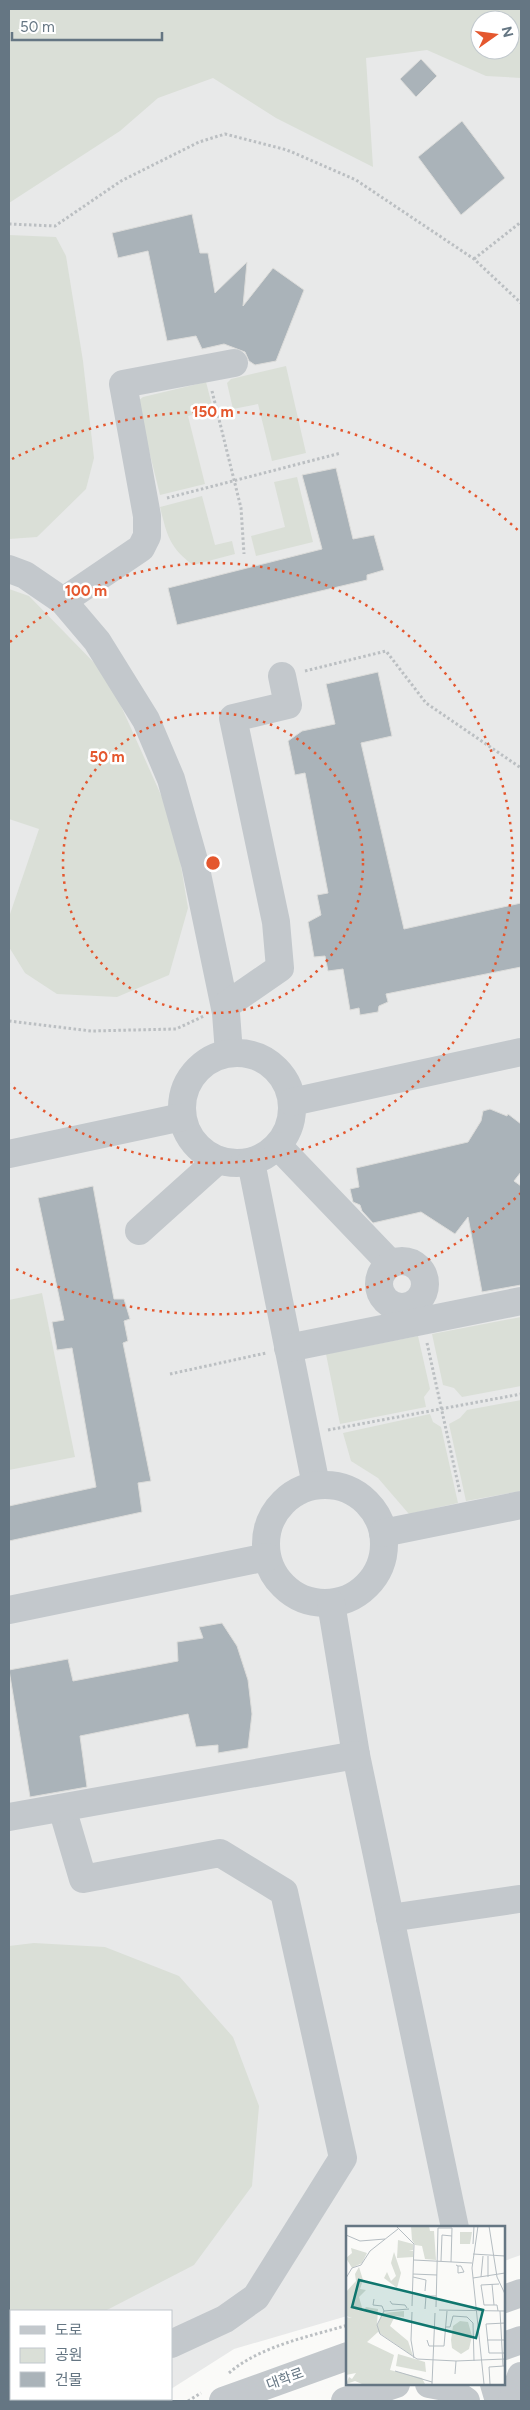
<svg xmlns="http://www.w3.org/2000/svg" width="530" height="2410" font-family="Figtree,'Noto Sans KR',sans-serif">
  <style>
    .built { fill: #e8e9e9; fill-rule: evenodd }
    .green { fill: #dadfd7; fill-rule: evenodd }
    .building { fill: #aab3b9; stroke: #dcdcda }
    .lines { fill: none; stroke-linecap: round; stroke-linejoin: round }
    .path { stroke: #bbbfc2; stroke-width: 3; stroke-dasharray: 2.5 2.5; stroke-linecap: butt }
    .minor { stroke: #c3c8cc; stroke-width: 28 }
    .ring { fill: none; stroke: #e4572e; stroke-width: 2.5; stroke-dasharray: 2.5 5 }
    .labels { text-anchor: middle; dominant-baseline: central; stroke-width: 5; stroke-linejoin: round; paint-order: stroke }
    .street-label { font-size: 14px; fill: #657683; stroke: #fff }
    .inset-road { fill: none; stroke: #b5bdc2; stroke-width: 1 }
    .view { fill: #0f766e; fill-opacity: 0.15; stroke: #0f766e; stroke-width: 2.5 }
    .inset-edge { fill: none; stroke: #657683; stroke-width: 2.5 }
    .centre { fill: #e4572e; stroke: #fff; stroke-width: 2.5 }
    .ring-label { font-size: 15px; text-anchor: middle; font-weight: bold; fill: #e4572e; stroke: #fff; stroke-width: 5; stroke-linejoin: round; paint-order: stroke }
  </style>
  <rect width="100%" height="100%" fill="#fafaf8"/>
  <path class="built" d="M 9,9 L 521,9 L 521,2255 L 504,2261 L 504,2228 L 348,2228 L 347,2316 L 234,2349 L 171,2389 L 171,2311 L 11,2311 L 11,2399 L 156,2399 L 152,2401 L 9,2401 ZM 480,20 L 510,20 L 510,50 L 480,50 Z"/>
  <g class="green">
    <path d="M 9,9 L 521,9 L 521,78 L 486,76 L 427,50 L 366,58 L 373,167 L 276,118 L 213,78 L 158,98 L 120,131 L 9,203 ZM 480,20 L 510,20 L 510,50 L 480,50 Z"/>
    <polygon points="9,235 56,237 66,256 83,361 94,458 86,489 37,537 9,539"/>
    <polygon points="286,366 306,453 272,461 258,404 233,409 227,383 231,379"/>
    <polygon points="206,382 213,409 188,416 205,484 160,495 137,402 143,397"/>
    <polygon points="297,477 313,542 256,556 251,536 285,527 274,482"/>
    <path d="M 202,496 L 215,545 L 232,541 L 235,554 L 193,565 C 169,547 167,535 160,507 Z"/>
    <polygon points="9,589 29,596 108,677 174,824 188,908 169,975 117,997 57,994 25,973 9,947 9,917 39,829 9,819"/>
    <polygon points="42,1293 75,1457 9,1470 9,1300"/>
    <polygon points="521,1317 521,1386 462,1397 454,1388 443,1385 432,1334"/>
    <polygon points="418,1336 430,1389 424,1397 426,1407 340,1424 326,1354"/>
    <polygon points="521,1400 521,1491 466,1501 449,1424 460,1418 467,1410"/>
    <polygon points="430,1414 433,1422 441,1427 458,1503 409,1514 378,1478 351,1461 343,1433"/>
    <polygon points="34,1943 105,1947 179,1976 233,2037 259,2106 252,2186 194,2265 105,2311 11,2311 11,2341 9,2342 9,1946"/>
  </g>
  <g class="building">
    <polygon points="421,59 437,76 416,97 400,79"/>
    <polygon points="462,121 505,178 461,215 418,157"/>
    <polygon points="192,214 200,253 208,253 215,293 247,262 243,306 273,268 304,290 276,361 255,365 249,361 245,352 224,344 202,349 196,336 167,341 148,251 118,258 112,233"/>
    <polygon points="336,468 353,539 374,535 384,570 367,575 367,580 177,625 168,588 322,549 302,475"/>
    <polygon points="378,672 392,736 361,743 404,929 521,903 521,967 386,994 388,1002 379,1006 378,1012 360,1015 359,1008 350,1010 343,969 328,971 325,956 314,957 308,922 321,915 317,895 328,893 305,773 295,775 288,741 302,731 335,724 326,684"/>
    <polygon points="490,1109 507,1116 508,1114 521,1124 521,1172 514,1181 521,1186 521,1285 482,1292 468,1217 455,1234 421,1212 373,1223 362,1211 360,1205 353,1202 350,1189 359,1187 356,1168 468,1142 481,1121 483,1111"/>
    <polygon points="93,1186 114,1299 124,1299 130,1319 124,1321 128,1341 123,1343 151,1481 138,1483 142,1512 9,1541 9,1506 96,1487 72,1348 57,1350 52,1322 64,1320 38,1198"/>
    <polygon points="222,1623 237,1646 248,1680 252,1714 248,1748 218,1753 218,1745 196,1747 188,1714 80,1736 87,1787 30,1797 9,1670 68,1659 73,1681 178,1661 177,1642 203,1638 199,1627"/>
  </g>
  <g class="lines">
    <g class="path">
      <polyline points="9,224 55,226 121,181 199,142 225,134 287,150 356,180 474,259 521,303"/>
      <polyline points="474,259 521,222"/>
      <polyline points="212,391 241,508 244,554"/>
      <polyline points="167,498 341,453"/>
      <polyline points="305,671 386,651 426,703 521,768"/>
      <polyline points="9,1021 91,1031 176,1029 204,1016"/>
      <polyline points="427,1343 460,1493"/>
      <polyline points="170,1374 266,1353"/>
      <polyline points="328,1430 521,1394"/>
      <path d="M 229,2373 C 260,2346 308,2337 348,2325"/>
      <polyline points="188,2401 201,2393"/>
    </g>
    <g class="minor">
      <polyline points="9,569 25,575 63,601 97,641 146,720 171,779 195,864 226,1013 229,1053"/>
      <polyline points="63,601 141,548 147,536 147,516 123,384 234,363"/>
      <polyline points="225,1006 280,968 276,922 233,718 288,705 282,676"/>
      <circle cx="237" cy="1108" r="55"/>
      <polyline points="292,1102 521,1052"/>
      <polyline points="278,1146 391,1264"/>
      <polyline points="9,1154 182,1117"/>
      <polyline points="251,1162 316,1485"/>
      <polyline points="139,1231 218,1160"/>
      <circle cx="402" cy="1284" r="23"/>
      <polyline points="288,1348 521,1301"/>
      <circle cx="325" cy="1544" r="59"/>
      <polyline points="383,1533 521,1505"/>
      <polyline points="331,1603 356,1755 455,2228"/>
      <polyline points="9,1610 267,1557"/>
      <polyline points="62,1808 83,1879 220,1853 284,1892 343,2158 256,2297 225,2319 171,2344"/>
      <polyline points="9,1817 356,1755"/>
      <polyline points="390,1918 519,1899"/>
      <polyline points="504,2299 521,2293"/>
      <polyline points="504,2346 521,2340"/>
      <polyline points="429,2384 445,2387 466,2401"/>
      <polyline points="494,2384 499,2401"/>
      <polyline points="9,2388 11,2387"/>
      <polyline points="223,2401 348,2356"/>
      <polyline points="345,2401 396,2384"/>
      <polyline points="512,2401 521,2376"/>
    </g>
  </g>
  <g class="ring">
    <circle cx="213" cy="863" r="150"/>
    <path d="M10 642A300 300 0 1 1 10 1084"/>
    <path d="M521 1193A451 451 0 0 1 12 1267M12 459A451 451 0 0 1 521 533"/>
  </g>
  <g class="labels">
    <g class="street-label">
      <text transform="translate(285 2379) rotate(-20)">대학로</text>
    </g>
  </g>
  <g transform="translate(346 2226)">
    <rect width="159" height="159" fill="#fafaf8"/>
    <path d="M 65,0 L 83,0 L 84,5 L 88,5 L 90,34 L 79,33 L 76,20 L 69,19 L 66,14 ZM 114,6 L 126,6 L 124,18 L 114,18 ZM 52,14 L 67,18 L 67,24 L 63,25 L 67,25 L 67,31 L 51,32 ZM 5,22 L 21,27 L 16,37 L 6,42 L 0,32 L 6,27 ZM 48,26 L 55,47 L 51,62 L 38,52 L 41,46 L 45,55 L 50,50 L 45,37 ZM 13,41 L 17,54 L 14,63 L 20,64 L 13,71 L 17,85 L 20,81 L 32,83 L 31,100 L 37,87 L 58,85 L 58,91 L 49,90 L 44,100 L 62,115 L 67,130 L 32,106 L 21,116 L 48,129 L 44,144 L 76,152 L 79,158 L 16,158 L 9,155 L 0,158 L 3,151 L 6,153 L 10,147 L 0,149 L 0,91 L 6,92 L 0,90 L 0,66 L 10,55 L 9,48 ZM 114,95 L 122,96 L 126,110 L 123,123 L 115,128 L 106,122 L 105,114 L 107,100 ZM 52,128 L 79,136 L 80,146 L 50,140 Z" fill="#dadfd7"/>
    <path class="inset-road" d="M 50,0 L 68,18 L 66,80M 132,0 L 126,42 L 138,158M 143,0 L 151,51 L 159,68M 0,9 L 14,15 L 39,13M 127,18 L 128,0M 127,28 L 159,30M 68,34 L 126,37M 95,35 L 96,9 L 106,10M 110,39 L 112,40 L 115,40 L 118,46 L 112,47 L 112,40M 67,48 L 91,49M 67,51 L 80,54 L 79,65M 135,51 L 137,30M 142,51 L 142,30M 0,52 L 6,42 L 15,39 L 24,25 L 52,3M 127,52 L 159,47M 146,58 L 148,79M 28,73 L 27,79 L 36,80 L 38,85M 44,75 L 46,78 L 59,79 L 61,82M 90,81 L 92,2 L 106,2 L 105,36M 63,83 L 38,85 L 31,99 L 34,108 L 71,133 L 110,135 L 109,148M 79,83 L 80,70 L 90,70M 93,84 L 159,85M 152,85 L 151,79 L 138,79 L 135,59 L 153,58M 154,85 L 157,140M 66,86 L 65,114 L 68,132M 159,97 L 140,98 L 143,127 L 159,127M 100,101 L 104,101 L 107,90 L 121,91 L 127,97 L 128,135M 81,114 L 83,120 L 98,120 L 101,85M 141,114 L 159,114M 110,135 L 159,133M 49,145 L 86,156M 86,158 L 89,87M 144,158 L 143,141 L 158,140"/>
    <path class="view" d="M 13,54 L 137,84 L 130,112 L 6,81 Z"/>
    <rect width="159" height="159" class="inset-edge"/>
  </g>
  <circle cx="213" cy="863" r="8" class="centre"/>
  <g class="ring-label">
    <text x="213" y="417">150 m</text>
    <text x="86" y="596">100 m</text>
    <text x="107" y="762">50 m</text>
  </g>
  <rect width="530" height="2410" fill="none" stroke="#657683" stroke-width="20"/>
  <rect x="10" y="2310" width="162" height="90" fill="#ffffff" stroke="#c1c8cd"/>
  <rect x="20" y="2326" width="25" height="8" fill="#c3c8cc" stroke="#c1c8cd"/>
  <text x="55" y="2335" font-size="15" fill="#657683">도로</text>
  <rect x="20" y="2348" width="25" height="15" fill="#dadfd7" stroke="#c1c8cd"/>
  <text x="55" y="2360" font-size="15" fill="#657683">공원</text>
  <rect x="20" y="2372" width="25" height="15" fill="#aab3b9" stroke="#c1c8cd"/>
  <text x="55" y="2385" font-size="15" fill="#657683">건물</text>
  <g transform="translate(495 35) rotate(76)"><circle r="24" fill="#ffffff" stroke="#c1c8cd"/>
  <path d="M0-4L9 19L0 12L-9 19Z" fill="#e4572e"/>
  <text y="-8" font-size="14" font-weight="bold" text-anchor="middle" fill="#657683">N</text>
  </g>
  <path d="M12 32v8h150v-8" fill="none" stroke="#657683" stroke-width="2.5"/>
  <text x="20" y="32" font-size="15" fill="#657683" stroke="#ffffff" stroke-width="4" paint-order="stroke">50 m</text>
</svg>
